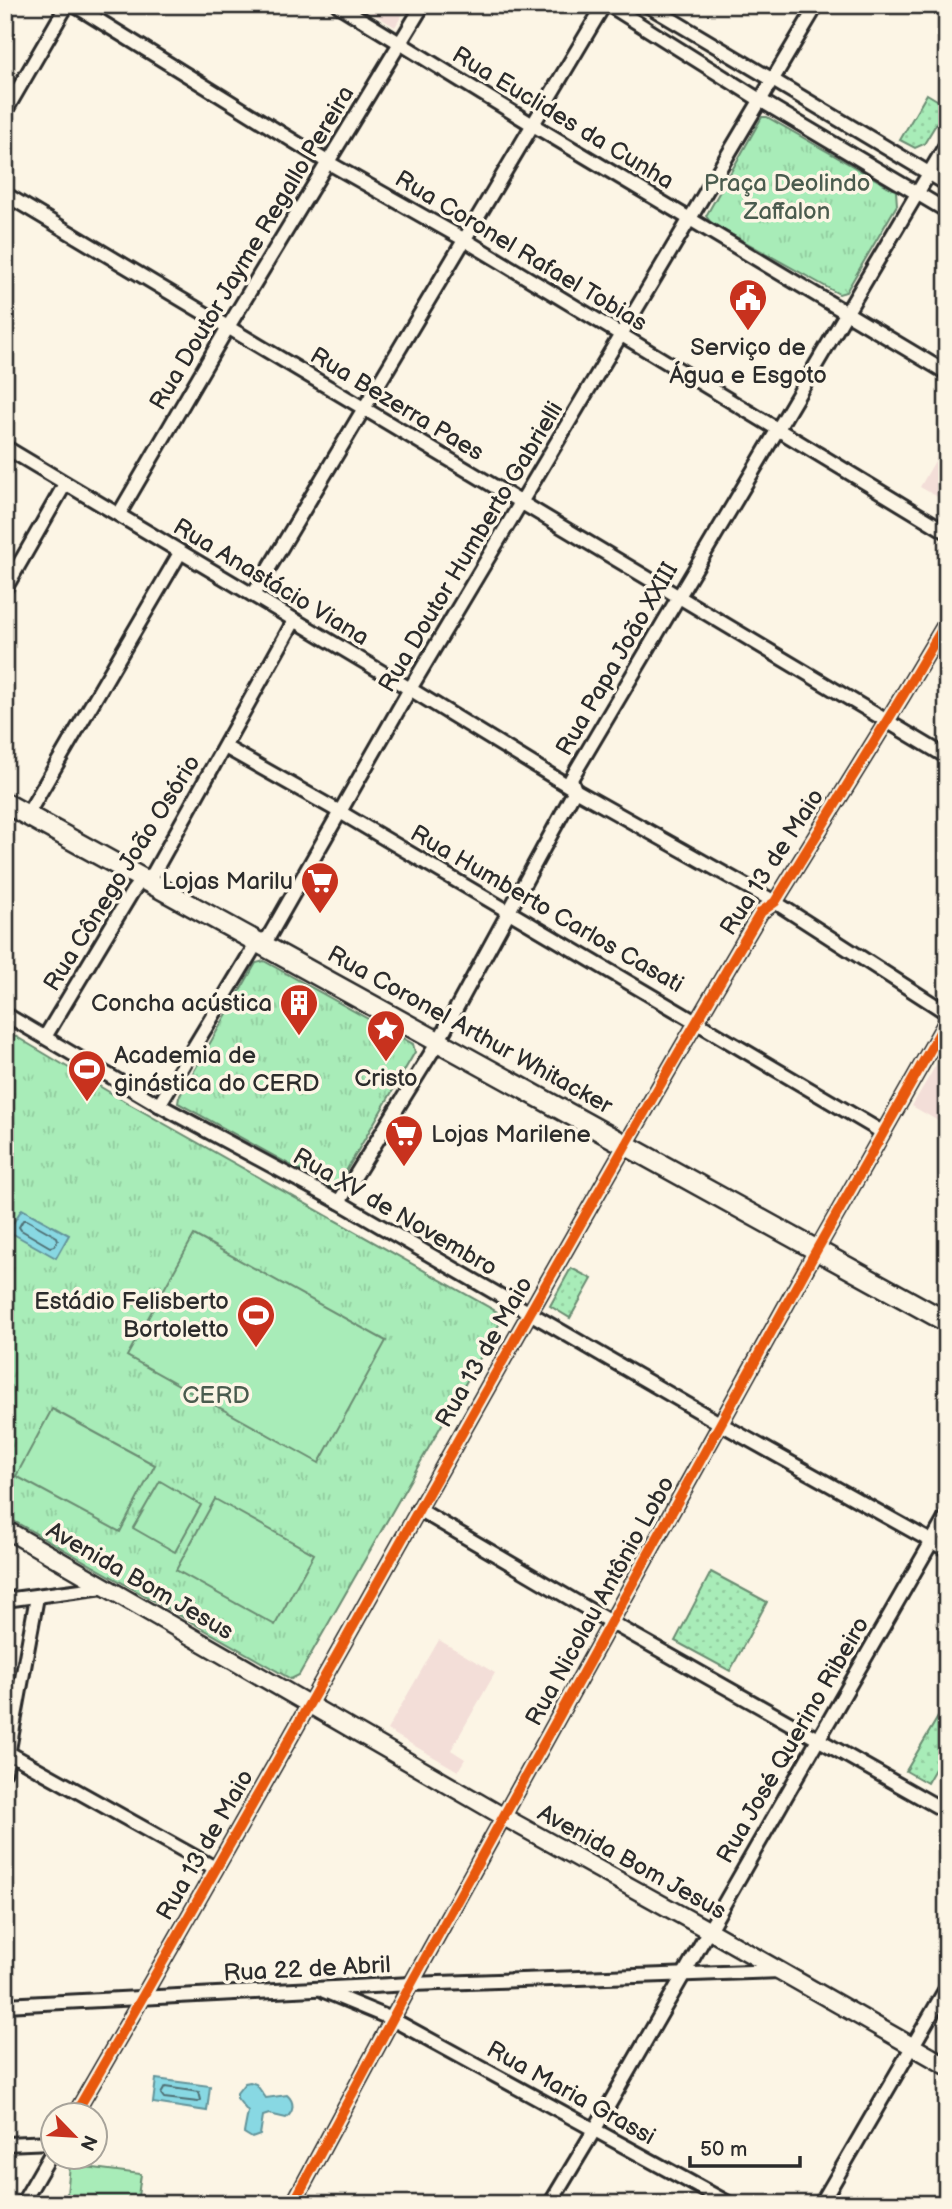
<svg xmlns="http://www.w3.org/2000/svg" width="952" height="2209" font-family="'Balsamiq Sans',sans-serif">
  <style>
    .built { fill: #f3ded8 }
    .grass { fill: url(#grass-dots); stroke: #6a8c72; stroke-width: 2 }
    .park { fill: url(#park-tufts); stroke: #6a8c72; stroke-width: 2 }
    .pitch { fill: #a8ecb8; stroke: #6a8c72; stroke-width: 2 }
    .water { fill: #88d8e3; stroke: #639399; stroke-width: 2 }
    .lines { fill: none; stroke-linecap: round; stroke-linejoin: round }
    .shore { stroke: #507075; stroke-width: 2 }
    .minor-casing { stroke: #2b2b2b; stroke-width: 18 }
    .tertiary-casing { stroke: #2b2b2b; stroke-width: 21 }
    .secondary-casing { stroke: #2b2b2b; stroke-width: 24 }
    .minor { stroke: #fcf5e5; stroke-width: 12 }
    .tertiary { stroke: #fcf5e5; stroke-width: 16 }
    .secondary { stroke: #fcf5e5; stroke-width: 19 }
    .cycleway-casing { stroke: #fcf5e5; stroke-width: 15 }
    .cycleway { stroke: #e8590c; stroke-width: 10 }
    .labels { text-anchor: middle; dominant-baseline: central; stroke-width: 7; stroke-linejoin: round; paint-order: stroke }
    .street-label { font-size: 24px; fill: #2b2b2b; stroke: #fcf5e5 }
    .park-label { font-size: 24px; fill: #4a5b4e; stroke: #fcf5e5 }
    .poi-label { font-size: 24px; fill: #2b2b2b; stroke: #fcf5e5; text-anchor: end }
  </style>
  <defs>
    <pattern id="grass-dots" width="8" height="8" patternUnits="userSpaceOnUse" patternTransform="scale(1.75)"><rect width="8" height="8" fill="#a8ecb8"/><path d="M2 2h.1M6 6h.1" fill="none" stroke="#91cb9e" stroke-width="1.8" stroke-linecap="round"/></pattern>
    <pattern id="park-tufts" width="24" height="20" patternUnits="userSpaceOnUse" patternTransform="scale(1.75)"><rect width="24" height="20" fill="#a8ecb8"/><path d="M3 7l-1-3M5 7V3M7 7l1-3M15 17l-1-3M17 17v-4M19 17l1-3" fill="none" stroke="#91cb9e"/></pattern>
  </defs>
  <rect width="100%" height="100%" fill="#fcf5e5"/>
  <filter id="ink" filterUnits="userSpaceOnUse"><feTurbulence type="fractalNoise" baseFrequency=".0143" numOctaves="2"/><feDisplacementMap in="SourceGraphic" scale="14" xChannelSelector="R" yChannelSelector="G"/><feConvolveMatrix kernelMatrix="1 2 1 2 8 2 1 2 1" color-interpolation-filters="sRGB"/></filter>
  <g filter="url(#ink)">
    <g class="built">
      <polygon points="359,5 408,5 395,27"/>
      <polygon points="947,440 947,502 920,487"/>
      <polygon points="947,1046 947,1126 912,1106"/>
      <polygon points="439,1640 495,1673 451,1750 465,1759 458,1771 387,1730"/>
    </g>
    <g class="grass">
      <polygon points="927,94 947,106 924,144 915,148 900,140"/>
      <polygon points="571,1268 592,1279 570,1318 550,1306"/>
      <polygon points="711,1572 767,1602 730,1671 675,1641"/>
      <polygon points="947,1702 947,1748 927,1783 906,1771"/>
    </g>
    <g class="park">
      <polygon points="762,117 767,117 896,191 897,205 846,292 839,294 711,223 706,216"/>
      <polygon points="264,961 413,1044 415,1052 338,1185 332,1188 178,1103 179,1097 256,963"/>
      <polygon points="5,1030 131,1105 499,1313 501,1321 299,1675 291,1679 5,1516"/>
    </g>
    <g class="pitch">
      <polygon points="194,1235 386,1341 319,1463 127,1356"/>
      <polygon points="52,1409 155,1465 120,1532 16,1476"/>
      <polygon points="160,1481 201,1505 175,1552 133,1528"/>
      <polygon points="215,1499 314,1554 275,1625 176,1570"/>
      <polygon points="70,2165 141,2174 137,2204 66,2204"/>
    </g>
    <g class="water">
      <polygon points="22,1209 69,1235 56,1258 8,1231"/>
      <polygon points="156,2079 210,2086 207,2111 153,2103"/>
      <path d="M 250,2082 L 256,2084 L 266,2098 L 287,2095 C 295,2102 294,2112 286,2118 L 269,2114 L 263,2116 L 260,2135 L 252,2138 L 244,2133 L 248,2112 L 237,2098 L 237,2093 L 245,2083 Z"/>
    </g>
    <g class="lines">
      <g class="shore">
        <polygon points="23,1220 27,1220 57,1237 58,1240 54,1246 50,1247 21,1230 19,1227"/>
        <polygon points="165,2087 199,2092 201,2100 198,2102 164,2098 161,2094"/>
      </g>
      <defs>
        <g id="minor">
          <polyline points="74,5 329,163 465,240 947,532"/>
          <polyline points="338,5 533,125 947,373"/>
          <polyline points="609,5 760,100 947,211"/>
          <polyline points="647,5 947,184"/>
          <polyline points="5,112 67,5"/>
          <polyline points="5,194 947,757"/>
          <polyline points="5,447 410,689 575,790 775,902 947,1013"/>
          <polyline points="119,514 228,327 423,5"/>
          <polyline points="5,589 65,484"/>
          <polyline points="253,595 604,5"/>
          <polyline points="225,747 340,812 882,1132"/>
          <polyline points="27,815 180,553"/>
          <polyline points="5,1014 159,1105 339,1202 721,1424 947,1550"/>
          <polyline points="45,1037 132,892 142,879 153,874 294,621"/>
          <polyline points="159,1105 258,941 268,938 410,689 817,5"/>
          <polyline points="339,1202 438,1042 575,790 571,779 947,143"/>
          <polyline points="418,1509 612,1623 947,1812"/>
          <polyline points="5,1600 104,1587"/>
          <polyline points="5,1753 9,1753 215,1868"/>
          <polyline points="5,1771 37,1597"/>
          <polyline points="324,1991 392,2019 730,2204"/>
          <polyline points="5,2005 411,1984 780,1971"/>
          <path d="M 75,2114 C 307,1716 526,1310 761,912 L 775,902 L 903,695 L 947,621"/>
          <polyline points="5,2144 52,2142"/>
          <polyline points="22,2204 52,2152"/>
          <polyline points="293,2204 411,1984 816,1251 947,1020"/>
          <polyline points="550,2204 595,2129 947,1515"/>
          <polyline points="821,2204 947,1987"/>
        </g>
        <polyline id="tertiary" points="5,1529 504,1817 708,1930 947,2066"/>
        <polyline id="secondary" points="5,803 947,1322"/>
      </defs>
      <use href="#minor" class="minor-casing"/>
      <use href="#tertiary" class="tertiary-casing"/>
      <use href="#secondary" class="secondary-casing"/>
      <use href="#minor" class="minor"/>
      <use href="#tertiary" class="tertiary"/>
      <use href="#secondary" class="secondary"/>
      <defs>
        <g id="cycleway">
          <path d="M 75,2114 C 307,1716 526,1310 761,912 L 775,902 L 903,695 L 947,621"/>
          <polyline points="293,2204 411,1984 816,1251 947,1020"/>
        </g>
      </defs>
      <use href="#cycleway" class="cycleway-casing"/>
      <use href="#cycleway" class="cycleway"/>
    </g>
  </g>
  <defs>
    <symbol id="civic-pin" viewBox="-11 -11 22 30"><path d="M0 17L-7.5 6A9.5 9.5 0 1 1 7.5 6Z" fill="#c8321e" stroke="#fcf5e5"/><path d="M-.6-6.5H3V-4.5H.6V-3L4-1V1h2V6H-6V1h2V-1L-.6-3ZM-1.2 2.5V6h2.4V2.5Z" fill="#fff"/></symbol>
    <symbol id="supermarket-pin" viewBox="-11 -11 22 30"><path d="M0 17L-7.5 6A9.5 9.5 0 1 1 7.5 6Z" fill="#c8321e" stroke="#fcf5e5"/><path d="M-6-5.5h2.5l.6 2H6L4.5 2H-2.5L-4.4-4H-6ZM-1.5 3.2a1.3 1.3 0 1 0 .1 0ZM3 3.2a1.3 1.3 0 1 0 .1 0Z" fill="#fff"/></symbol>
    <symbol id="building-pin" viewBox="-11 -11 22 30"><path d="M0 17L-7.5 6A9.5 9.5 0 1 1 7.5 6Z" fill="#c8321e" stroke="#fcf5e5"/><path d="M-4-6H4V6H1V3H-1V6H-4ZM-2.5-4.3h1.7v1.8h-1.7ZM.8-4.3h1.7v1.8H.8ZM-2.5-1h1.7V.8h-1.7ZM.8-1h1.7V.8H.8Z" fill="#fff"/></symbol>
    <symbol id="sight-pin" viewBox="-11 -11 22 30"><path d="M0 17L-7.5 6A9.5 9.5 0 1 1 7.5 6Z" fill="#c8321e" stroke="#fcf5e5"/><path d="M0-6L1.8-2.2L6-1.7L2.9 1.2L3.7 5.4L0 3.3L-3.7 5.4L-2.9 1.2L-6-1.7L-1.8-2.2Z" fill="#fff"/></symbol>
    <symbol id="stadium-pin" viewBox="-11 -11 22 30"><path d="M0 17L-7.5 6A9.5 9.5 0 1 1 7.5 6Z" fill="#c8321e" stroke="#fcf5e5"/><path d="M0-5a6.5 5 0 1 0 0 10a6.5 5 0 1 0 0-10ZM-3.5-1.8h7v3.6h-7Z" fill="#fff"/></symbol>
  </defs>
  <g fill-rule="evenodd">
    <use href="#civic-pin" x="726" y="276" width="44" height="60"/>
    <use href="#supermarket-pin" x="298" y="859" width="44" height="60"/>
    <use href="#building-pin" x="277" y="981" width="44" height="60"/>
    <use href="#sight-pin" x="364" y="1007" width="44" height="60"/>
    <use href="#stadium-pin" x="65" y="1047" width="44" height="60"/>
    <use href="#supermarket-pin" x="382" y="1112" width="44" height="60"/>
    <use href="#stadium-pin" x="234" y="1293" width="44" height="60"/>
  </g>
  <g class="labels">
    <g class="street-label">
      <text transform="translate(563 118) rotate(31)">Rua Euclides da Cunha</text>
      <text transform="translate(252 248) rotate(-59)">Rua Doutor Jayme Regallo Pereira</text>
      <text transform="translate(521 251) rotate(31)">Rua Coronel Rafael Tobias</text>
      <text transform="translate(397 404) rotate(31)">Rua Bezerra Paes</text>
      <text transform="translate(471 547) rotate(-59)">Rua Doutor Humberto Gabrielli</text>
      <text transform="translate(271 582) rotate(31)">Rua Anastácio Viana</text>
      <text transform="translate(617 659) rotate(-60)">Rua Papa João XXIII</text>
      <text transform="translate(772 862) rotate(-57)">Rua 13 de Maio</text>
      <text transform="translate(122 873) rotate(-58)">Rua Cônego João Osório</text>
      <text transform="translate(547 909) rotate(30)">Rua Humberto Carlos Casati</text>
      <text transform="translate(470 1030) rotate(29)">Rua Coronel Arthur Whitacker</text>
      <text transform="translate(395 1212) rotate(30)">Rua XV de Novembro</text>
      <text transform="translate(484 1352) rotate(-60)">Rua 13 de Maio</text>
      <text transform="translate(140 1581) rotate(30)">Avenida Bom Jesus</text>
      <text transform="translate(600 1601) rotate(-61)">Rua Nicolau Antônio Lobo</text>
      <text transform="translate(793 1740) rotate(-60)">Rua José Querino Ribeiro</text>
      <text transform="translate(205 1845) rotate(-60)">Rua 13 de Maio</text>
      <text transform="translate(632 1862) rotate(29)">Avenida Bom Jesus</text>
      <text transform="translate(307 1969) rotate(-3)">Rua 22 de Abril</text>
      <text transform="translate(571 2093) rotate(29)">Rua Maria Grassi</text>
    </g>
    <g class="park-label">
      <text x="787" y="183">Praça Deolindo<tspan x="787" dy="28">Zaffalon</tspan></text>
      <text x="216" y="1395">CERD</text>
    </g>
    <g class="poi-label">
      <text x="748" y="347" text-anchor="middle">Serviço de<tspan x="748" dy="28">Água e Esgoto</tspan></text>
      <text x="293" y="881">Lojas Marilu</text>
      <text x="272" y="1003">Concha acústica</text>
      <text x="114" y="1055" text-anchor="start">Academia de<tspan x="114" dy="28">ginástica do CERD</tspan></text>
      <text x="386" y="1078" text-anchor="middle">Cristo</text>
      <text x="431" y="1134" text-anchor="start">Lojas Marilene</text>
      <text x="229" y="1301">Estádio Felisberto<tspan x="229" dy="28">Bortoletto</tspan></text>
    </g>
  </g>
  <rect width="952" height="2209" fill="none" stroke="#fcf5e5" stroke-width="28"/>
  <rect x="14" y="14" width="924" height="2181" fill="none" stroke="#2b2b2b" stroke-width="2.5" filter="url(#ink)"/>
  <g transform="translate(74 2136) rotate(115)"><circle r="33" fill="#fcf5e5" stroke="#a8a49b" stroke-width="2"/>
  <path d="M0-5L12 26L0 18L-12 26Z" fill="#c8321e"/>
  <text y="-10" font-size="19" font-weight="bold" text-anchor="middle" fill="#2b2b2b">N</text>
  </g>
  <path d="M690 2156v10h110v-10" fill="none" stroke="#2b2b2b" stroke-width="3.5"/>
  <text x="700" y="2156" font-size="21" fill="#2b2b2b" stroke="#fcf5e5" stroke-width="5" paint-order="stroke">50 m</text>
</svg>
